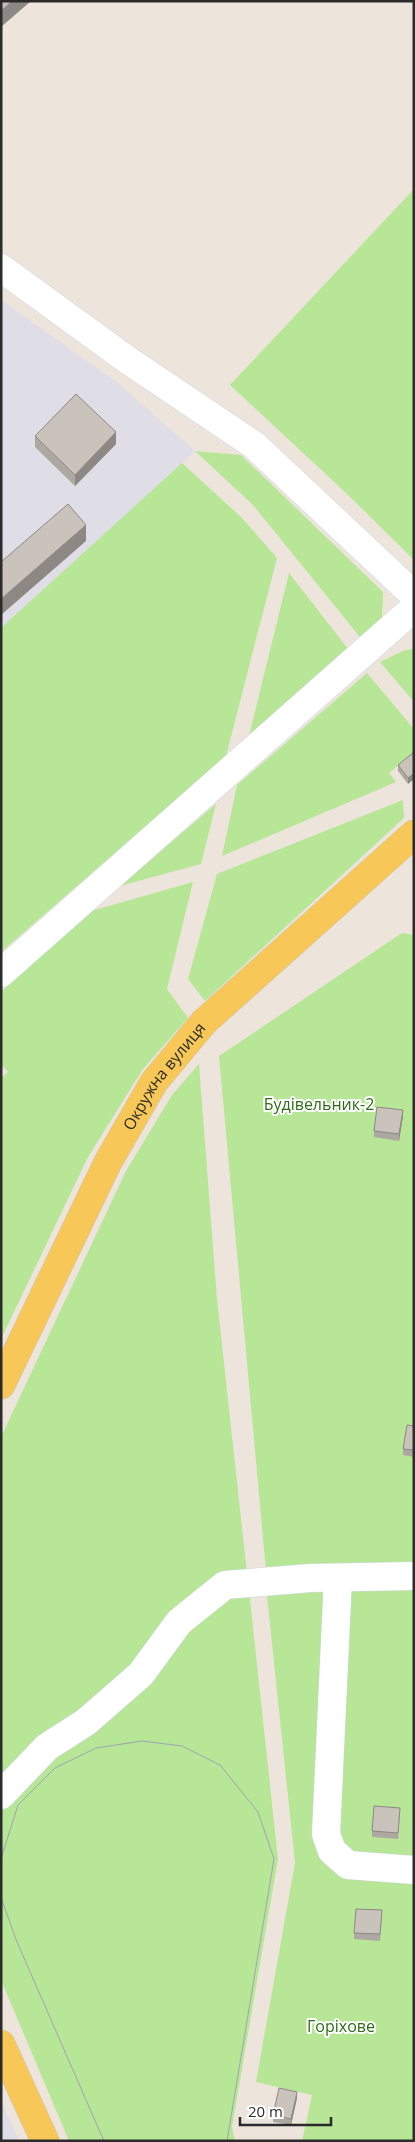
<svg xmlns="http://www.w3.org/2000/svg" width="415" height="2142" font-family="'Open Sans',sans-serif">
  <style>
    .industrial { fill: #dfdde5 }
    .green { fill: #b7e696 }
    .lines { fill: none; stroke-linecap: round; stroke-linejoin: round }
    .minor-casing { stroke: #d1d6e4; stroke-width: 29 }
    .major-casing { stroke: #c8c8c8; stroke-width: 29 }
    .minor { stroke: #fff; stroke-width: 28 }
    .major { stroke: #f7c757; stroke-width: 28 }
    .tram { stroke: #9ea3b6; stroke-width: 1 }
    .wall { fill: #ada8a1 }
    .shaded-wall { fill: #8d8883 }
    .building { fill: #c9c3bb; stroke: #8d8883 }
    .labels { text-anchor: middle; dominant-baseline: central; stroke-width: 4; stroke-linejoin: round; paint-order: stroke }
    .street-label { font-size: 16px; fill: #2b2b2b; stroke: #fff }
    .park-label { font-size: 16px; fill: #2e6c17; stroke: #fff }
  </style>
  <rect width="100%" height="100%" fill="#ede5dc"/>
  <g class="industrial">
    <polygon points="1,300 115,381 195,451 1,628"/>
    <polygon points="1,2101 19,2141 1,2141"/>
  </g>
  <g class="green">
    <polygon points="414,189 414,560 346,493 230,385"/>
    <polygon points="195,451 241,455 383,592 382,618 360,637 253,505"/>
    <polygon points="182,463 241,517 277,558 226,756 1,952 1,628"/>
    <polygon points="289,573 348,649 249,736"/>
    <polygon points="414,649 414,702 380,662 405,650"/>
    <polygon points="367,673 414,729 414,753 389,773 396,782 222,856 237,785"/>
    <polygon points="403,800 404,818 205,1001 188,979 217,874"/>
    <polygon points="216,804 201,864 120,886"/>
    <polygon points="193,882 167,989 188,1018 143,1069 88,1157 1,1339 1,1078 8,1072 1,1064 1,992 91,911"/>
    <polygon points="402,933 414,935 414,2141 302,2141 312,2095 256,2082 295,1863 267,1596 305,1593 315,1567 266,1571 219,1056"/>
    <polygon points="199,1064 217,1299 247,1573 1,1780 1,1437 126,1171 172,1095"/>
    <polygon points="249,1590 278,1859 232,2127 235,2141 69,2141 1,1980 1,1804 186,1628 230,1593"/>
  </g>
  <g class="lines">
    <defs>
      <g id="minor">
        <polyline points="1,268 129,361 254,445 414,595"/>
        <polyline points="1,973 414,608"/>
        <polyline points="338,1578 326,1834 332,1851 348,1865 414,1870"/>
        <polyline points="1,1795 47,1747 86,1722 141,1674 179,1622 225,1585 310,1578 414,1576"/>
      </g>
      <g id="major">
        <path id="s1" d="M 1,1385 L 108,1162 L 154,1082 L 204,1022 L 414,834"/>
        <polyline points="1,2044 45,2141"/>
      </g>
    </defs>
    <use href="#minor" class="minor-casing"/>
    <use href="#major" class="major-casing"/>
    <use href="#minor" class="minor"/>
    <use href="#major" class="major"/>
    <g class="tram">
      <polyline points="1,1859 18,1805 55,1768 96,1748 142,1741 182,1746 220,1765 258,1812 274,1859 227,2141"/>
      <polyline points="1,1898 17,1942 104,2141"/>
    </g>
  </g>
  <g class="wall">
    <polygon points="35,436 116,444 75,486 35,447"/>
    <polygon points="414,752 408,784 398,771 398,765"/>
    <polygon points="403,1116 399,1141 374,1137 374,1131"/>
    <polygon points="414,1426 414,1457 403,1455 403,1449"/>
    <polygon points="400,1814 398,1839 372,1837 372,1831"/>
    <polygon points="382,1916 380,1941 354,1939 354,1933"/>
    <polygon points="297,2098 291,2125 273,2122 273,2115"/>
  </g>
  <g class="shaded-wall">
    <polygon points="12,1 31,1 1,27 1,11"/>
    <polygon points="116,432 116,444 75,486 75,475"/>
    <polygon points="86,525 86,541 1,615 1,599"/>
    <polygon points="414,773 414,779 408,784 408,778"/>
    <polygon points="403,1110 403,1116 399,1141 399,1134"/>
    <polygon points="297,2092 297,2098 291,2125 291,2119"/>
  </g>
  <g class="building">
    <polygon points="1,1 12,1 1,11"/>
    <polygon points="76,394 116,432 75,475 35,436"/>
    <polygon points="68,504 86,525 1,599 1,562"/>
    <polygon points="414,752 414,773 408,778 398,765"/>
    <polygon points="377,1107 403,1110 399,1134 374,1131"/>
    <polygon points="407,1425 414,1426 414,1450 403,1449"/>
    <polygon points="374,1806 400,1808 398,1833 372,1831"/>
    <polygon points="356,1909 382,1910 380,1934 354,1933"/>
    <polygon points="279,2088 297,2092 291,2119 273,2115"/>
  </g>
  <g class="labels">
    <g class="street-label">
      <text stroke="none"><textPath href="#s1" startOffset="350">Окружна вулиця</textPath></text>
    </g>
    <g class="park-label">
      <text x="319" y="1104">Будівельник-2</text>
      <text x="341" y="2026">Горіхове</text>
    </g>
  </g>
  <rect width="415" height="2142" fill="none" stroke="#2b2b2b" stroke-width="5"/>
  <path d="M240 2117v8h91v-8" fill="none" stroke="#2b2b2b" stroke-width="2.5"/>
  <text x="248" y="2117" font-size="15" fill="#2b2b2b" stroke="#ffffff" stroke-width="4" paint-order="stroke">20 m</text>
</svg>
